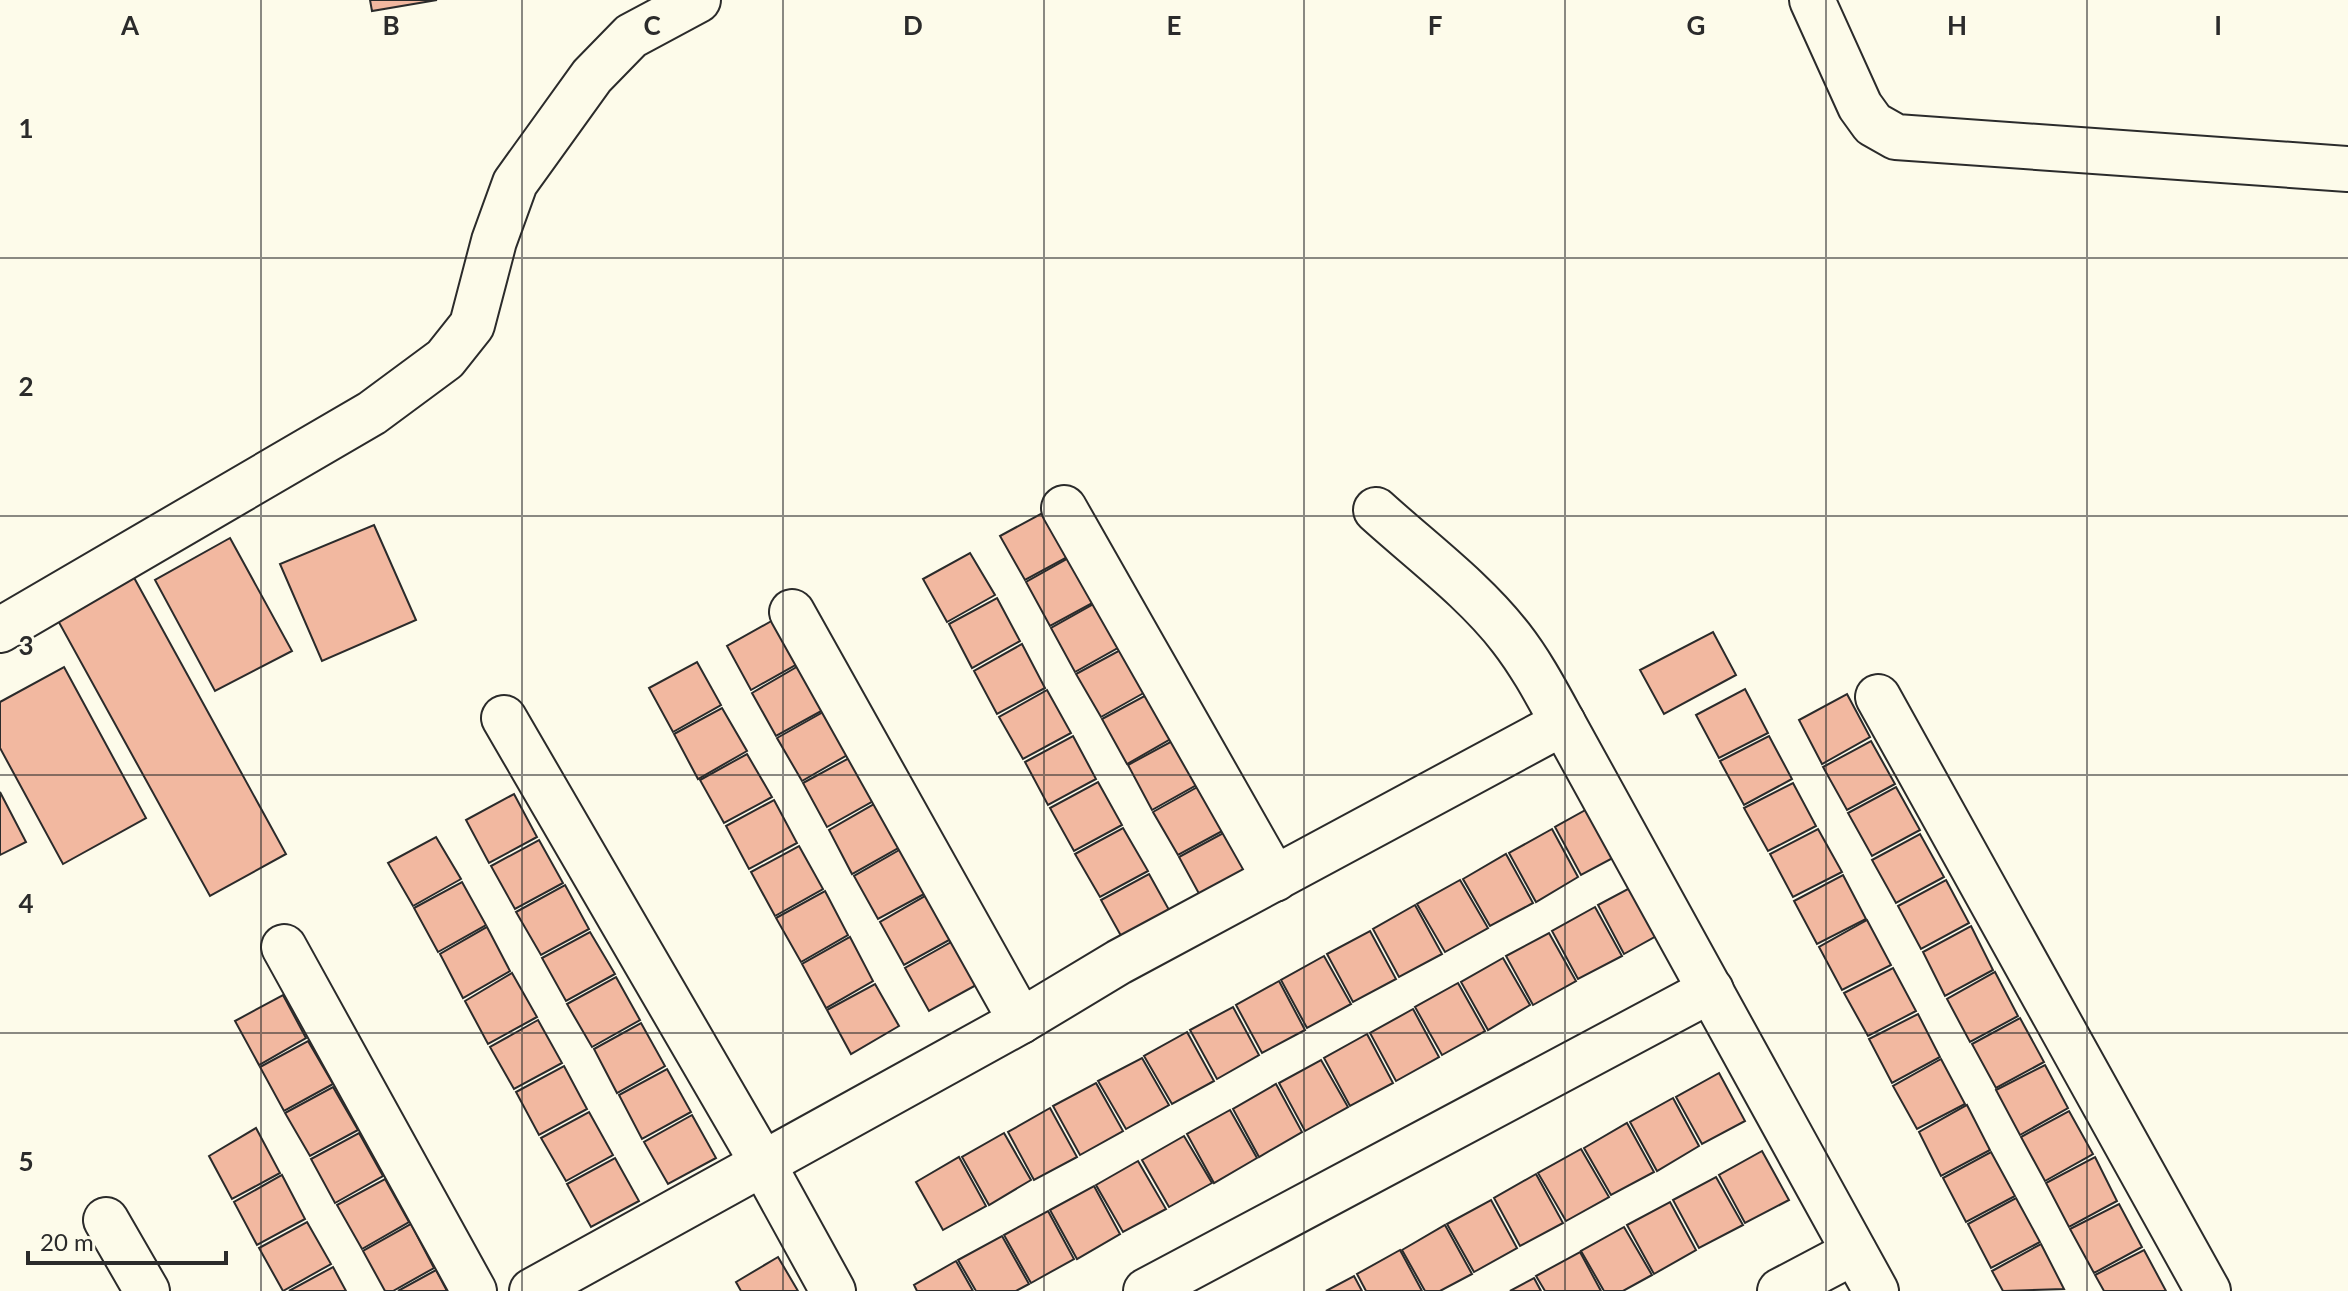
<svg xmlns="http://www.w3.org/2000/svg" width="2348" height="1291" font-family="Lato,sans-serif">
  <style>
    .building { fill: #f2b8a0; stroke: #2b2b2b; stroke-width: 2 }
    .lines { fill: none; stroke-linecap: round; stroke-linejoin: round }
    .minor-casing { stroke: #2b2b2b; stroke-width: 48 }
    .minor { stroke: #fdfbea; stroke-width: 44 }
    .grid { fill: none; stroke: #2b2b2b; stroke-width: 2; stroke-opacity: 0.55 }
    .grid-label { font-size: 26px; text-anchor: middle; font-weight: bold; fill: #2b2b2b; stroke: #fdfbea; stroke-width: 6; stroke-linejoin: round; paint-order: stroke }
  </style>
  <rect width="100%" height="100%" fill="#fdfbea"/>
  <g class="building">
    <polygon points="370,0 437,0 372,11"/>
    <polygon points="1048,510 1073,554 1025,580 1000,536"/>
    <polygon points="374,525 416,620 322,661 280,564"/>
    <polygon points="230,538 292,651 215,691 155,580"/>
    <polygon points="970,553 995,595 947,622 923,579"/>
    <polygon points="1074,555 1098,600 1050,626 1026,582"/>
    <polygon points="132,574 286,854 210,896 56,617"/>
    <polygon points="997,598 1020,641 972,668 949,624"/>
    <polygon points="1099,601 1123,645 1075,672 1051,628"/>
    <polygon points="775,619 799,663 751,690 727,646"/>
    <polygon points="1713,632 1736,675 1664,714 1640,670"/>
    <polygon points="1022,644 1045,688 997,714 974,671"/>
    <polygon points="1124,648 1149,690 1101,717 1076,674"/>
    <polygon points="697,662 721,705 673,732 649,688"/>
    <polygon points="800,665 825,709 776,736 752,693"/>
    <polygon points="64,667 146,818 63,864 0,748 0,702"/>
    <polygon points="1745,689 1768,733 1719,758 1696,715"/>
    <polygon points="1047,690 1071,733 1023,759 999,717"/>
    <polygon points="1150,693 1174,737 1127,764 1102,719"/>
    <polygon points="1847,694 1870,737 1822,764 1799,720"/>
    <polygon points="722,708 747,751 698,779 674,734"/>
    <polygon points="825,711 849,754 802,781 777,738"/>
    <polygon points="1073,736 1096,779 1048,805 1025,762"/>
    <polygon points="1769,736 1792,779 1744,805 1720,761"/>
    <polygon points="1176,739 1200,783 1152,810 1128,765"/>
    <polygon points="1871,741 1895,784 1847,810 1823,767"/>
    <polygon points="747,754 772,797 724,823 700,780"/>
    <polygon points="851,757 875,800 827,827 803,783"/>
    <polygon points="1098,782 1122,825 1074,851 1050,808"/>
    <polygon points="1793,783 1816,826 1768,851 1744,808"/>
    <polygon points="1201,785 1226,829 1178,855 1153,812"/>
    <polygon points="1896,787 1920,830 1872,856 1848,813"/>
    <polygon points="0,792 26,842 0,855"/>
    <polygon points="514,794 537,837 489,863 466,820"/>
    <polygon points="774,800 797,843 749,869 726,826"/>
    <polygon points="876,803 900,847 852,874 829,830"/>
    <polygon points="1598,803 1624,852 1581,875 1555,827"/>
    <polygon points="1123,828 1148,871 1100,897 1075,854"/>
    <polygon points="1552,829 1578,877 1536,902 1509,853"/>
    <polygon points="1818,829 1842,872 1793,897 1770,854"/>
    <polygon points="1227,831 1251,875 1203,901 1179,857"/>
    <polygon points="1920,834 1944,877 1896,903 1872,860"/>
    <polygon points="436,837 461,879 413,906 388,863"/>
    <polygon points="539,840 563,883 515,909 491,866"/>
    <polygon points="799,846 823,889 775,916 751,872"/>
    <polygon points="901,849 926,893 878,919 854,876"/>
    <polygon points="1506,854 1533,903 1490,926 1463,879"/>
    <polygon points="1149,874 1173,917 1125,943 1101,900"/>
    <polygon points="1843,875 1866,919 1817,944 1794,901"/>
    <polygon points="1460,880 1488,928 1445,952 1417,904"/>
    <polygon points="1946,880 1969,923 1921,949 1898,906"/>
    <polygon points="462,882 486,925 438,952 414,908"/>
    <polygon points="1641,882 1667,930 1624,954 1598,905"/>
    <polygon points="565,885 589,929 541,955 516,912"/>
    <polygon points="825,891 848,935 801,962 776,918"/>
    <polygon points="927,895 951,939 904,965 880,922"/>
    <polygon points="1415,905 1442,954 1399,977 1373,929"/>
    <polygon points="1595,907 1622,956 1578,979 1552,931"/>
    <polygon points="1867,920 1891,965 1842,990 1819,947"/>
    <polygon points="1971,926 1993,970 1945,996 1923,952"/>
    <polygon points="487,927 510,971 463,998 440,954"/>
    <polygon points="1370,931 1396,979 1353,1002 1327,954"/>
    <polygon points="590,932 615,974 566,1001 542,958"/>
    <polygon points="1549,933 1576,981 1533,1005 1506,956"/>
    <polygon points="850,937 873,981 826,1008 802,964"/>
    <polygon points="953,941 978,984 929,1011 905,968"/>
    <polygon points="1324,956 1351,1004 1307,1028 1281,980"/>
    <polygon points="1503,958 1530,1005 1488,1030 1461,982"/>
    <polygon points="1893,968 1916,1011 1868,1036 1844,993"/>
    <polygon points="1995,972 2018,1016 1970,1042 1947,999"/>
    <polygon points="512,973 537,1017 488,1044 465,1001"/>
    <polygon points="616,977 640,1020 592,1047 567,1004"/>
    <polygon points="1279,981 1305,1030 1262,1053 1236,1005"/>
    <polygon points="1458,983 1485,1031 1442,1055 1415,1007"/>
    <polygon points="875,984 899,1026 851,1054 827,1010"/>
    <polygon points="283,995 306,1038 259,1065 235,1021"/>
    <polygon points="1233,1007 1259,1055 1217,1079 1190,1030"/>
    <polygon points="1413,1009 1439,1057 1396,1081 1370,1033"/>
    <polygon points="1918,1014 1940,1057 1892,1083 1869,1039"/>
    <polygon points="2020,1018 2044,1062 1996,1088 1972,1044"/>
    <polygon points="538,1020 562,1063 514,1089 490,1047"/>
    <polygon points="641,1023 665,1066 617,1093 594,1049"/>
    <polygon points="1187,1032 1214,1081 1172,1104 1144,1056"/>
    <polygon points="1367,1034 1393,1083 1350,1106 1324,1058"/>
    <polygon points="308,1041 333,1084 284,1111 260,1067"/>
    <polygon points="1142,1058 1169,1105 1126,1129 1098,1081"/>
    <polygon points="1941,1059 1965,1104 1917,1129 1893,1086"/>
    <polygon points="1321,1060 1348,1107 1305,1131 1279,1083"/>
    <polygon points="2045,1065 2068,1108 2020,1135 1996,1090"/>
    <polygon points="564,1066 587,1109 539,1135 516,1092"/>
    <polygon points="667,1069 691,1112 642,1139 619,1095"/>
    <polygon points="1719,1073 1745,1121 1702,1144 1676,1097"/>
    <polygon points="1096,1083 1123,1131 1080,1155 1053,1106"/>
    <polygon points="1276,1084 1302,1132 1259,1157 1233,1109"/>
    <polygon points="333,1087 358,1130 310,1156 285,1113"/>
    <polygon points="1673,1098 1699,1146 1657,1171 1630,1122"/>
    <polygon points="1967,1105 1990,1150 1941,1176 1919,1132"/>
    <polygon points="1050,1108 1077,1157 1034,1180 1008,1132"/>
    <polygon points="1230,1110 1257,1158 1214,1183 1187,1134"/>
    <polygon points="2069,1111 2093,1154 2045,1181 2021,1137"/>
    <polygon points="589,1112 613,1155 566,1181 541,1138"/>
    <polygon points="692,1115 716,1158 668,1184 644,1142"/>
    <polygon points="1627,1123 1654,1172 1611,1195 1584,1148"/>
    <polygon points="256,1128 280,1173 232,1199 209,1156"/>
    <polygon points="359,1133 383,1176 335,1203 311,1159"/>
    <polygon points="1004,1133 1031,1180 989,1205 962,1157"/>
    <polygon points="1184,1136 1212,1183 1169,1207 1142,1160"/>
    <polygon points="1581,1149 1609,1197 1566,1221 1538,1173"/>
    <polygon points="1762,1151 1789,1200 1745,1223 1719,1175"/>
    <polygon points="1991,1152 2015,1196 1966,1222 1943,1178"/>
    <polygon points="959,1157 986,1206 943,1230 916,1182"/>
    <polygon points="2095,1157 2117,1201 2069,1227 2046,1183"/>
    <polygon points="615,1158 639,1201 591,1227 567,1184"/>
    <polygon points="1138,1161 1166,1209 1123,1232 1096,1185"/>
    <polygon points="1536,1174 1563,1223 1520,1246 1494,1198"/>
    <polygon points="282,1175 305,1219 257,1245 234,1202"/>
    <polygon points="1716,1177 1743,1225 1699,1248 1673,1200"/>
    <polygon points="385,1179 409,1222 362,1249 337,1205"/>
    <polygon points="1094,1186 1120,1234 1077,1259 1050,1210"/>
    <polygon points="2016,1198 2040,1242 1991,1268 1968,1224"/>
    <polygon points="1491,1200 1517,1248 1474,1272 1447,1224"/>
    <polygon points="1670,1202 1696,1250 1654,1274 1627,1225"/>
    <polygon points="2119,1204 2142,1247 2094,1273 2070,1229"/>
    <polygon points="1048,1211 1074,1259 1031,1283 1004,1235"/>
    <polygon points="307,1222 331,1264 283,1291 259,1248"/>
    <polygon points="411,1224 434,1268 393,1291 385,1291 363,1251"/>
    <polygon points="1445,1225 1472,1274 1440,1291 1425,1291 1402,1250"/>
    <polygon points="1624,1227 1652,1275 1623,1291 1604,1291 1581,1251"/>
    <polygon points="1002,1236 1029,1284 1016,1291 976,1291 958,1260"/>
    <polygon points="2041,1244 2064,1289 2003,1291 1992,1271"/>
    <polygon points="1400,1250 1422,1291 1366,1291 1357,1274"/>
    <polygon points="2144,1250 2166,1291 2104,1291 2095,1275"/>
    <polygon points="1580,1252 1601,1291 1545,1291 1536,1276"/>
    <polygon points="778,1257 798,1291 741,1291 736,1282"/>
    <polygon points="956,1261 973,1291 917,1291 914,1285"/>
    <polygon points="333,1267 346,1291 289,1291"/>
    <polygon points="436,1270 447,1291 398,1291"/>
    <polygon points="1354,1276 1362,1291 1326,1291"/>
    <polygon points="1534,1278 1541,1291 1510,1291"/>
  </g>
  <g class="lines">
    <defs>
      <g id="minor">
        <polyline points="1812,0 1860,106 1873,124 1896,137 2348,169"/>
        <polyline points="1064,508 1275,879"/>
        <path d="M 1376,510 C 1421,551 1474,590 1511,638 C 1532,665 1547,694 1563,723"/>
        <polyline points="792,612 1021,1021"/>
        <polyline points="0,630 372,413 445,359 472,325 494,241 515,183 592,76 631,36 698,0"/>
        <polyline points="1878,697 2208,1291"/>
        <polyline points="504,718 762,1162 833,1291"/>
        <polyline points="284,947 474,1291"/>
        <polyline points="106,1220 147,1291"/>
        <polyline points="532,1291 1021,1021 1119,962 1563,723 1876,1291"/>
        <polyline points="1146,1291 1711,990"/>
        <polyline points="1780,1291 1854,1252"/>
      </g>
    </defs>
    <use href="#minor" class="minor-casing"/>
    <use href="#minor" class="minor"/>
  </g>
  <path class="grid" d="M 261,0 L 261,1291M 522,0 L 522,1291M 783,0 L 783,1291M 1044,0 L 1044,1291M 1304,0 L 1304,1291M 1565,0 L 1565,1291M 1826,0 L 1826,1291M 2087,0 L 2087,1291M 0,258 L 2348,258M 0,516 L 2348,516M 0,775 L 2348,775M 0,1033 L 2348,1033"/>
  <g class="grid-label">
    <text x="130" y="35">A</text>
    <text x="391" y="35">B</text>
    <text x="652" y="35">C</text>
    <text x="913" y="35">D</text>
    <text x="1174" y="35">E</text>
    <text x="1435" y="35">F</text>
    <text x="1696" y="35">G</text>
    <text x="1957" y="35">H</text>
    <text x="2218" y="35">I</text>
    <text x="26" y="138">1</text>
    <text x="26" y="396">2</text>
    <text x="26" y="655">3</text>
    <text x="26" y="913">4</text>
    <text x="26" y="1171">5</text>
  </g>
  <path d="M28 1251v12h198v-12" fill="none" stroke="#2b2b2b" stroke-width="4"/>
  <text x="40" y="1251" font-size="24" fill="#2b2b2b" stroke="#fdfbea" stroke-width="6" paint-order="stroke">20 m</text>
</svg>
